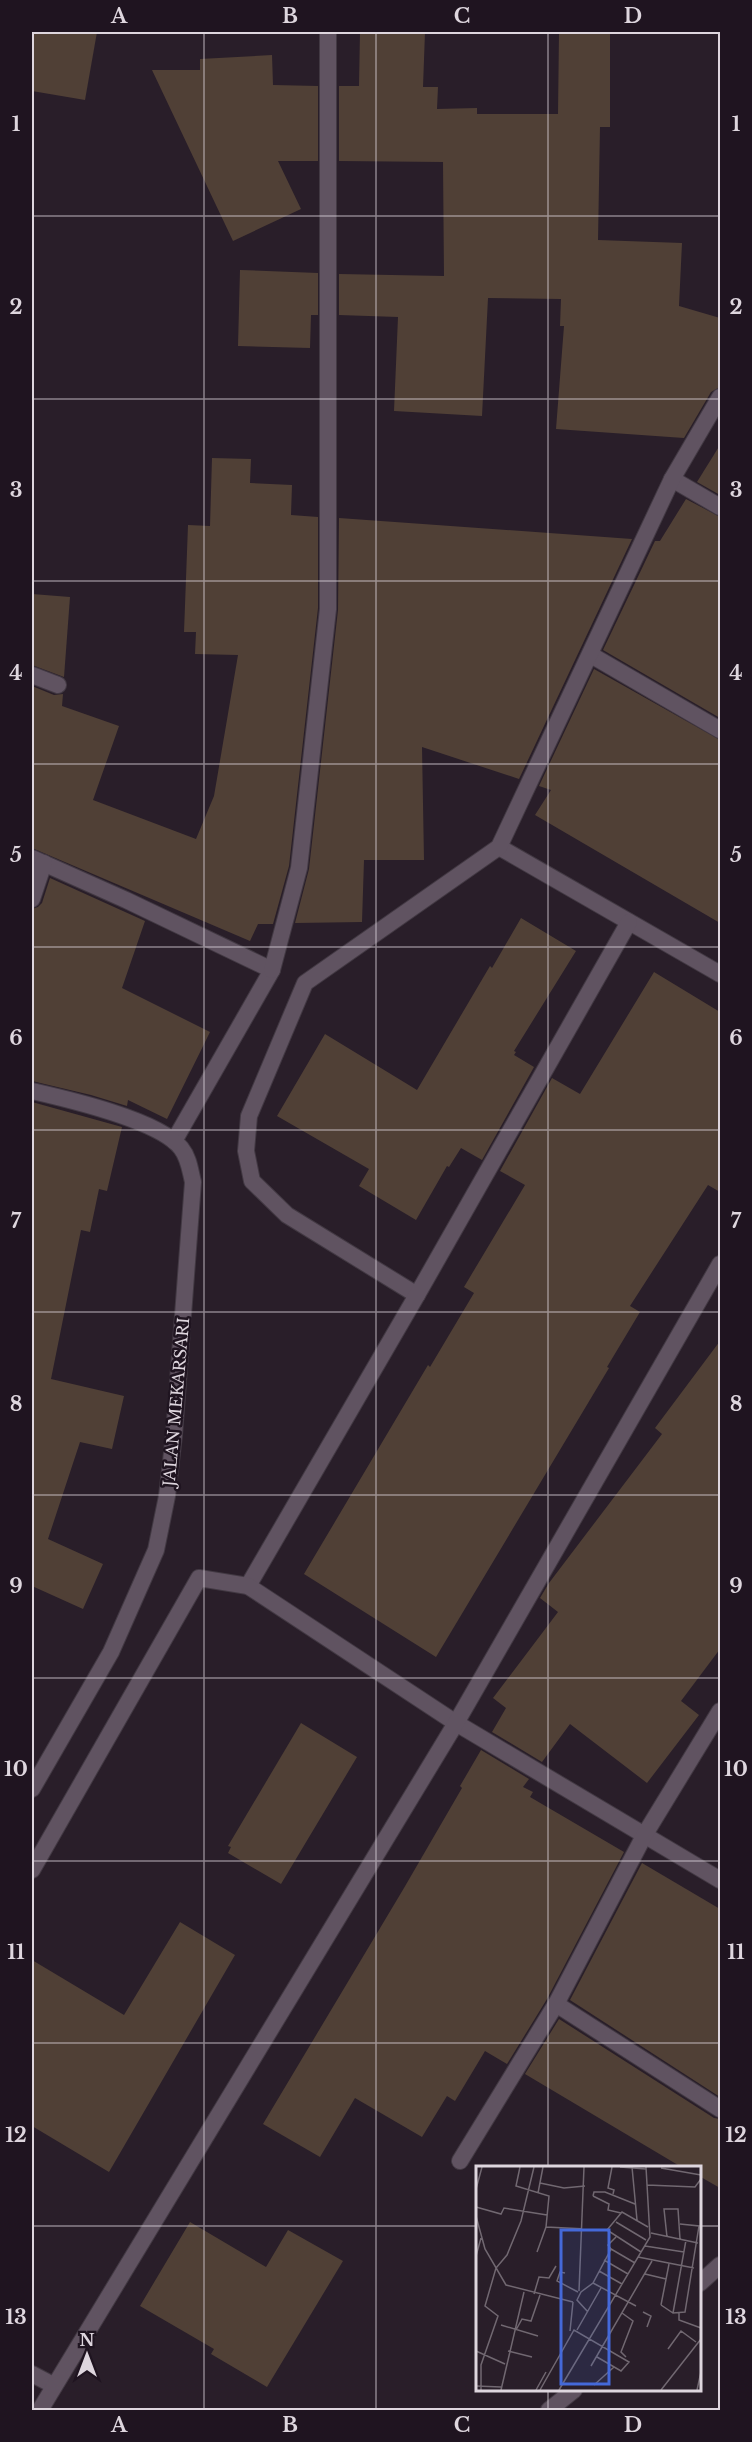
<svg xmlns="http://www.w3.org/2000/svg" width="752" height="2442" font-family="'Libre Baskerville',serif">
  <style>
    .building { fill: #504036 }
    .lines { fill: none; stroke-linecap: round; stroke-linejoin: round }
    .minor-casing { stroke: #423943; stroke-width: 18 }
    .tertiary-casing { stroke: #423943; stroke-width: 18 }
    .minor { stroke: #605361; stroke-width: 16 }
    .tertiary { stroke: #605361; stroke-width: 16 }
    .grid { fill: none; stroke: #ded6de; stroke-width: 1.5; stroke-opacity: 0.55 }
    .labels { text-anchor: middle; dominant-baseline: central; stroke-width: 5; stroke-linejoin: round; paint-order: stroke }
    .street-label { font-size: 16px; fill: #ded6de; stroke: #1f1420 }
    .inset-road { fill: none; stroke: #716871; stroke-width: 1.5 }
    .view { fill: #4469d9; fill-opacity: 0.15; stroke: #4469d9; stroke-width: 3 }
    .inset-edge { fill: none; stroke: #ded6de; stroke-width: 3 }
    .neatline { fill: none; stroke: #ded6de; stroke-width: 2 }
    .grid-label { font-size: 20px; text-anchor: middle; font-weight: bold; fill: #ded6de }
  </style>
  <rect width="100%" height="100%" fill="#291e29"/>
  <g class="building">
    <polygon points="32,32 97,32 85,100 32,91"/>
    <polygon points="360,32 425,32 423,87 438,87 437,109 477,108 477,114 558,114 559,32 610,32 610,127 600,127 598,240 682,243 679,306 720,318 720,387 711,392 684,438 556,429 564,326 560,326 561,299 488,298 482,416 394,411 398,317 339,315 339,274 444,276 443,162 339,161 339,86 359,86"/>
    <polygon points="272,55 273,85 318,86 318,161 278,161 301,209 233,241 152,70 200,70 200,59"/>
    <polygon points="240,270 318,273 318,315 311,315 310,348 238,346"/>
    <polygon points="720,445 720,495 697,482"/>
    <polygon points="212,458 251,459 250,483 292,485 291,515 318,517 318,608 289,866 273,924 258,924 250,941 32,848 32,686 54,695 63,694 62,706 119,726 93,800 196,839 214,796 238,655 195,654 196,632 184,632 188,525 210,526"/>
    <polygon points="686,499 720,517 720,718 603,650 655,541 660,541"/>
    <polygon points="339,518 632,539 519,779 422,747 424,860 364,860 362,922 295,923 309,869 338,610"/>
    <polygon points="32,594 70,597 64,677 32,665"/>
    <polygon points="594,669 720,740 720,923 535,815 551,790 539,786"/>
    <polygon points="50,878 145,921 122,988 210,1032 167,1119 128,1100 127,1106 91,1095 32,1081 32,909 38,907 42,903"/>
    <polygon points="521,918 576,951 514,1051 516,1052 514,1055 534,1067 482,1160 461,1148 449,1167 447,1166 416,1220 359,1186 369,1169 277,1116 325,1034 417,1090 490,966 492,968"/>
    <polygon points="654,972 720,1012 720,1192 708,1185 630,1306 640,1312 607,1367 609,1368 436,1657 304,1574 428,1365 430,1367 474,1293 464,1287 525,1185 500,1171 552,1078 580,1094"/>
    <polygon points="32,1102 122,1127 107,1191 99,1189 90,1232 81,1230 51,1379 124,1396 112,1449 80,1442 48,1539 103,1564 83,1609 32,1586"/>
    <polygon points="720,1341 720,1649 681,1701 699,1715 647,1783 570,1724 542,1762 492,1732 506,1708 493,1698 558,1612 540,1598 549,1583 662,1434 655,1428"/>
    <polygon points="301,1723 357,1757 281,1884 228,1853 231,1847 228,1846"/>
    <polygon points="481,1750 529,1779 523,1787 533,1792 530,1797 624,1852 547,1999 507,2064 485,2051 455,2101 447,2096 422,2137 355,2098 320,2157 263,2124 404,1888 462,1788 460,1786"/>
    <polygon points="642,1863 720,1909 720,2097 570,2000"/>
    <polygon points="180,1922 235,1955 109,2172 32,2126 32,1960 124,2015"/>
    <polygon points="559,2019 714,2118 720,2119 720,2188 699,2176 699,2168 683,2168 525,2074"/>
    <polygon points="190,2222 266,2267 288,2230 343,2261 267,2387 211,2354 214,2349 140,2306"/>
  </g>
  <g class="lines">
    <defs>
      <g id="minor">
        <polyline points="672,479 720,507"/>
        <polyline points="591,655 720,730"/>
        <polyline points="32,675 58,685"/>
        <polyline points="499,847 720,974"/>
        <polyline points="32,858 126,900 272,970 174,1141"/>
        <polyline points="32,899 44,863"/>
        <polyline points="272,970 299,868 328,609 328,32"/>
        <polyline points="417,1295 287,1215 252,1181 246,1151 249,1116 305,983 499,847 672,479 720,397"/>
        <polyline points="248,1586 417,1295 629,922"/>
        <polyline points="32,1870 199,1578 248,1586 456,1723 720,1880"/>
        <polyline points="556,2004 720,2109"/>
        <polyline points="460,2161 556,2004 645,1834 720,1711"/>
        <polyline points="700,2283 720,2265"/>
        <polyline points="32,2374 53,2385"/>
        <polyline points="40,2410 456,1723 720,1264"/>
        <polyline points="549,2410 574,2390"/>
      </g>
      <path id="tertiary" d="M 32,1091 C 67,1099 159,1120 181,1148 C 189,1158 190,1170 193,1182 L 174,1435 L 167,1496 L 156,1550 L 111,1652 L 32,1789"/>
    </defs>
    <use href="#minor" class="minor-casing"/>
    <use href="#tertiary" class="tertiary-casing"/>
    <use href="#minor" class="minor"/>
    <use href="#tertiary" class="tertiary"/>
  </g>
  <path class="grid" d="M 204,32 L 204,2410M 376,32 L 376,2410M 548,32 L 548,2168M 32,216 L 720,216M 32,399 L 720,399M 32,581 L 720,581M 32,764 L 720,764M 32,947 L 720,947M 32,1130 L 720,1130M 32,1312 L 720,1312M 32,1495 L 720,1495M 32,1678 L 720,1678M 32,1861 L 720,1861M 32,2043 L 720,2043M 32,2226 L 478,2226M 700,2226 L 720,2226M 548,2390 L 548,2410"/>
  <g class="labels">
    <g class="street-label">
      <text transform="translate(176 1402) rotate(-85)">JALAN MEKARSARI</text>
    </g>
  </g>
  <g transform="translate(476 2166)">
    <rect width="225" height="225" fill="#291e29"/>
    <path class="inset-road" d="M 44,1 L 40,20 L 73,30 L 70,61 L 131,64M 136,1 L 132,22 L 138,24 L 137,28M 144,1 L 170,3M 156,1 L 161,54M 185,2 L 225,9M 64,17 L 88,22 L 109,20M 171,19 L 219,21 L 225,13M 0,23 L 6,1M 62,27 L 67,1M 117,30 L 118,26 L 129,26 L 159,38M 117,30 L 133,38 L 132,44 L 145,47M 0,41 L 25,48 L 28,42 L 71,49M 0,50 L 9,83 L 30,119 L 97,136M 140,56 L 170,74M 175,67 L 222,77M 191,71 L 188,43 L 202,43 L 204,73M 169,80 L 208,86M 135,83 L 159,97M 61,86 L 70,61M 165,86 L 131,64 L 146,46 L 172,61M 0,90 L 5,72M 162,91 L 218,102M 128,94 L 152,108M 123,105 L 146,118M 89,107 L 84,106 L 81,115 L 102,126M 169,108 L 190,113M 117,117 L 160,140M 103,125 L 108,1M 58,128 L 63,111 L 73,112 L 80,100M 185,139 L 197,147 L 209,146 L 223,60 L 204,58M 185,139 L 193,98M 112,146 L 101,134 L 105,126 L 117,117 L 135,83 L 132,79 L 140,71M 167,146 L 175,150 L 171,161M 146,147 L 157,155 L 145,186 L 150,191M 197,147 L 210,74M 203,147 L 203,154 L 225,162M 25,159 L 62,170M 40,164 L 46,153 L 55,155 L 64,129M 101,164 L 125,122M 94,165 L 97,136M 192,183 L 205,165 L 220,176M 0,185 L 29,198M 32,185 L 56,191M 115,200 L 176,95M 118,219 L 138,201M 0,220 L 25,221M 5,224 L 5,199 L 22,150 L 9,140 L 20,102 L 31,89 L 45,55 L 58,1M 25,224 L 48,126M 60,224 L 70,206M 64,224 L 98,164 L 153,196 L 145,205 L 121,191M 83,224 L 174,71 L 170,1M 185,224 L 225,173M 221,224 L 225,206"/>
    <path class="view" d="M 85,64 L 133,64 L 133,218 L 85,218 Z"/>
    <rect width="225" height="225" class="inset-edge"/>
  </g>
  <rect width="752" height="2442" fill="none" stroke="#1f1420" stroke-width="66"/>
  <g transform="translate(87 2355)" stroke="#1f1420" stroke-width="4.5" paint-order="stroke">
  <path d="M0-4.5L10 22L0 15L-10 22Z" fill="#ded6de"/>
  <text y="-9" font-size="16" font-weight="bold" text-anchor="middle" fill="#ded6de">N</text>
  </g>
  <rect x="33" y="33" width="686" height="2376" class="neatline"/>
  <g class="grid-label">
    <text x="119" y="23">A</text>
    <text x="290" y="23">B</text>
    <text x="462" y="23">C</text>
    <text x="633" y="23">D</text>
    <text x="16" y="131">1</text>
    <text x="736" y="131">1</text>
    <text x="16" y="314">2</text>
    <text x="736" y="314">2</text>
    <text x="16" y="497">3</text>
    <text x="736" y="497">3</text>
    <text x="16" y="680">4</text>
    <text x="736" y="680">4</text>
    <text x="16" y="862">5</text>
    <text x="736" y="862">5</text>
    <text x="16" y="1045">6</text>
    <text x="736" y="1045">6</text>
    <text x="16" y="1228">7</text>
    <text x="736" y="1228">7</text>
    <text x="16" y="1411">8</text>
    <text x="736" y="1411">8</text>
    <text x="16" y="1593">9</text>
    <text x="736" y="1593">9</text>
    <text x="16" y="1776">10</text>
    <text x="736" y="1776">10</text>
    <text x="16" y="1959">11</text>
    <text x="736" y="1959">11</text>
    <text x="16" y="2142">12</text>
    <text x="736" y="2142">12</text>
    <text x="16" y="2324">13</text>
    <text x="736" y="2324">13</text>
    <text x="119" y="2432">A</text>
    <text x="290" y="2432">B</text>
    <text x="462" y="2432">C</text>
    <text x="633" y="2432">D</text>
  </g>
</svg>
